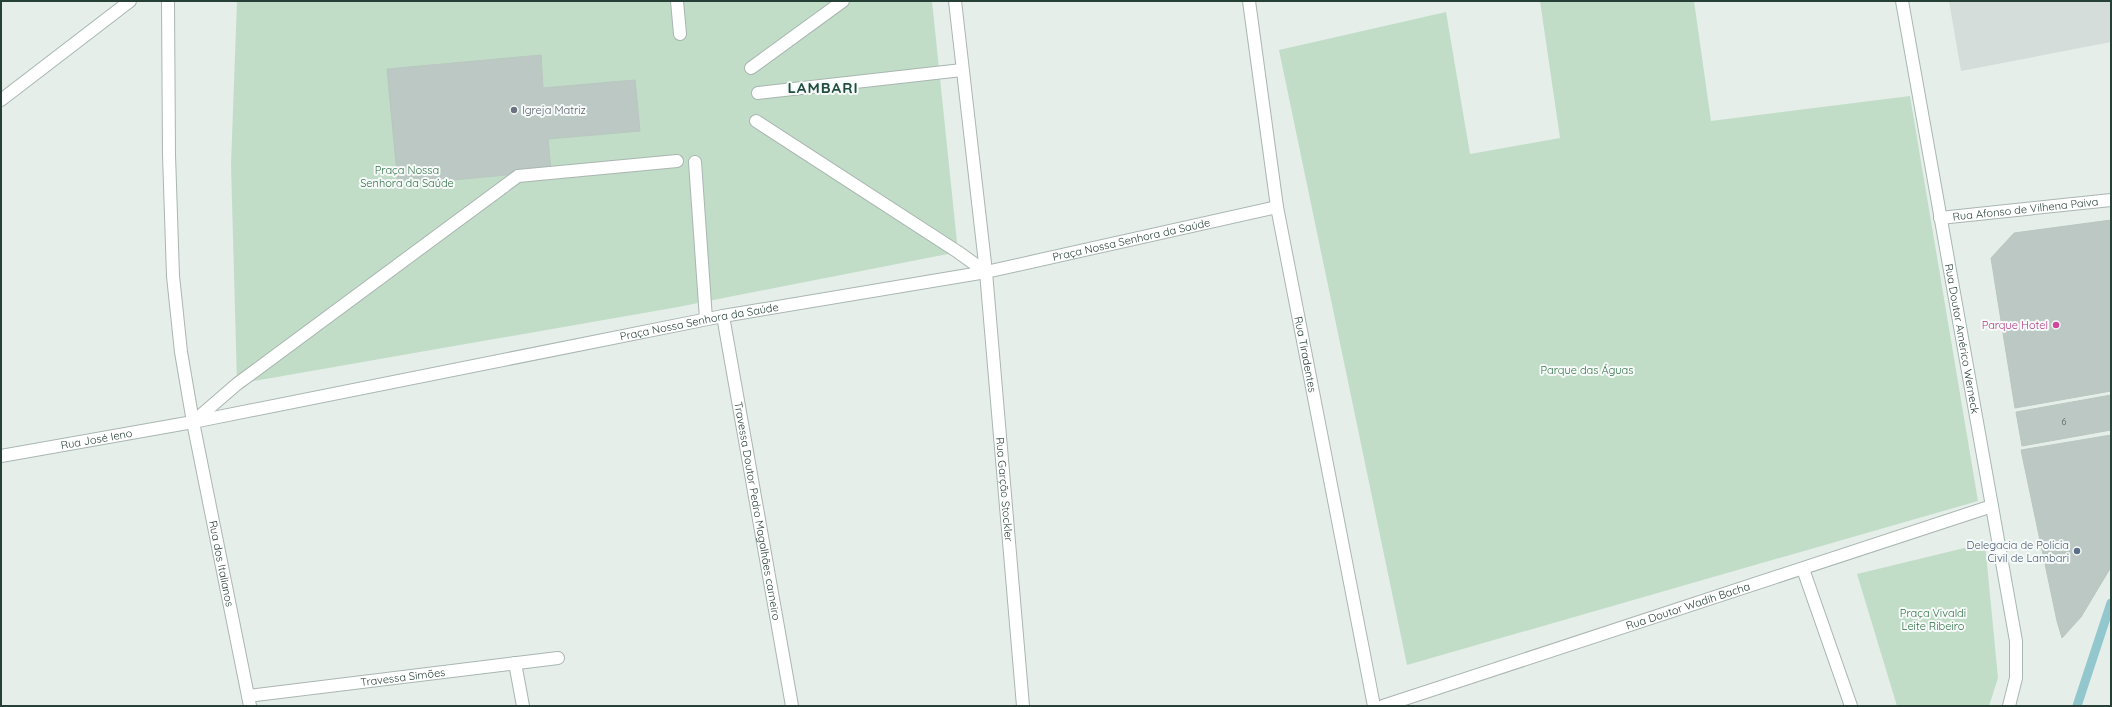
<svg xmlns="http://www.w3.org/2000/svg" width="2112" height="707" font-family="Quicksand,sans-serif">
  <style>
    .built { fill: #d4ddd9 }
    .green { fill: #c1ddc7 }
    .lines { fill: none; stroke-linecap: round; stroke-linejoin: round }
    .stream { stroke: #93c7ce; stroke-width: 9 }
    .building { fill: #bbc8c3; stroke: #b9c7c0 }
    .service-casing { stroke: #a9b6b1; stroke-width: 14 }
    .pedestrian-casing { stroke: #a9b6b1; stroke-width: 14 }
    .minor-casing { stroke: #a9b6b1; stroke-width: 14 }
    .tertiary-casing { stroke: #a9b6b1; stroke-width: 14 }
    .secondary-casing { stroke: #a5b8b1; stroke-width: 14 }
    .service { stroke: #fff; stroke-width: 12 }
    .pedestrian { stroke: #fff; stroke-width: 12 }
    .minor { stroke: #fff; stroke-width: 12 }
    .tertiary { stroke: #fff; stroke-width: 12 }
    .secondary { stroke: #fff; stroke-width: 12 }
    .worship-dot { fill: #6b7280; stroke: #f6faf8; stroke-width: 1.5 }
    .hotel-dot { fill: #d1479c; stroke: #f6faf8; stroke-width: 1.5 }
    .service-dot { fill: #5c6f8a; stroke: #f6faf8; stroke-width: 1.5 }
    .labels { text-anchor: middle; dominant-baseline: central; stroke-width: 4; stroke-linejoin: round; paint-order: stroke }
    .number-label { font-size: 9px; fill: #4b615a }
    .worship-label { font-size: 11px; fill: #5b616d; stroke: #f6faf8; text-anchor: start }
    .park-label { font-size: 11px; fill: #337249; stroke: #f6faf8 }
    .street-label { font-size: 11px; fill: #263f37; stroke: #f6faf8 }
    .hotel-label { font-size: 11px; fill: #b23c85; stroke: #f6faf8; text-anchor: end }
    .service-label { font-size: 11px; fill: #4e5e75; stroke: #f6faf8; text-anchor: end }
    .district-label { font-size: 15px; font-weight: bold; letter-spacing: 1px; fill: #234f43; stroke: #f6faf8 }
  </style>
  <rect width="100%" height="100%" fill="#e6eeea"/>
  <polygon class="built" points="1949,1 2111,1 2111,42 1961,71"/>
  <g class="green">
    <polygon points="237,1 932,1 958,252 678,307 237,384 231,164"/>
    <polygon points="1540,1 1694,1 1711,121 1910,96 1978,501 1407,665 1279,50 1446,12 1470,154 1560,138"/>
    <polygon points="1985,543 1998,678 1989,706 1897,706 1857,574"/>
  </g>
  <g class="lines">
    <polyline class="stream" points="2077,706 2111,603"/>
  </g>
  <g class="building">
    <polygon points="541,55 543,88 635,80 640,131 548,139 551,171 398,185 387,69"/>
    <polygon points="2111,220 2111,391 2015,408 1991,258 2014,233"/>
    <polygon points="2111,395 2111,430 2022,446 2016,412"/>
    <polygon points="2111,435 2111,567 2081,617 2062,638 2057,621 2021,450"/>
  </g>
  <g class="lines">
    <defs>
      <polyline id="service" points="515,663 523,706"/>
      <g id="pedestrian">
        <polyline points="677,1 680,34"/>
        <polyline points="751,68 843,1"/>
        <polyline points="758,93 962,70"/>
        <polyline points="756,121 958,252 986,272"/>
        <polyline points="695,162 706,319"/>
        <polyline points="193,422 237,384 518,176 677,161"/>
        <polyline points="1803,569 1851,706"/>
      </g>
      <g id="minor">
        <path id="s1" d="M 168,1 L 169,155 L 173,276 L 181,352 L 193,422 L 250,706"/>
        <path id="s2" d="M 955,1 L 986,272 L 1023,706"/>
        <path id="s3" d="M 1249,1 L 1277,207 L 1374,706"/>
        <polyline points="1,100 130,1"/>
        <path id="s4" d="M 723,316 L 792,706"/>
        <path id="s5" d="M 1,456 L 193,422 L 723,316 L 986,272 L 1277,207"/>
        <path id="s6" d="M 248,696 L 558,658"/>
        <path id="s7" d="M 1383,706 L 1992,506"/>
      </g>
      <g id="tertiary">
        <path id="s8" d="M 1940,218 L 2111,200"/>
      </g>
      <g id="secondary">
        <path id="s9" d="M 1902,1 L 2016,641 L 2016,678 L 2009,706"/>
      </g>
    </defs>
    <use href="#service" class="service-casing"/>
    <use href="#pedestrian" class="pedestrian-casing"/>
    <use href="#minor" class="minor-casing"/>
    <use href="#tertiary" class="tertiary-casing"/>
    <use href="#secondary" class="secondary-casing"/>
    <use href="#service" class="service"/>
    <use href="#pedestrian" class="pedestrian"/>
    <use href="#minor" class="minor"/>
    <use href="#tertiary" class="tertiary"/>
    <use href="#secondary" class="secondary"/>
  </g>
  <circle class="worship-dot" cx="514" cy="110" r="4"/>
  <circle class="hotel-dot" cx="2056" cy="325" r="4"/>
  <circle class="service-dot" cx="2077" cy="551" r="4"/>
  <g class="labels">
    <g class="number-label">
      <text x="2064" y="421">6</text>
    </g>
    <g class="worship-label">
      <text x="522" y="110">Igreja Matriz</text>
    </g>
    <g class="park-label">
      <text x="407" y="170">Praça Nossa<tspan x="407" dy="13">Senhora da Saúde</tspan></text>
      <text x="1587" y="370">Parque das Águas</text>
      <text x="1933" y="613">Praça Vivaldi<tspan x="1933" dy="13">Leite Ribeiro</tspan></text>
    </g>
    <g class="street-label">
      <text stroke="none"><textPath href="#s8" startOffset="86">Rua Afonso de Vilhena Paiva</textPath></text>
      <text stroke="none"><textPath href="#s5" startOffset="1151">Praça Nossa Senhora da Saúde</textPath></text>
      <text stroke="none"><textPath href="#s5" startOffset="711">Praça Nossa Senhora da Saúde</textPath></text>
      <text stroke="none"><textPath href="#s9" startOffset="343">Rua Doutor Américo Werneck</textPath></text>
      <text stroke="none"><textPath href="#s3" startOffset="358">Rua Tiradentes</textPath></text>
      <text stroke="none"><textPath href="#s5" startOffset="97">Rua José Ieno</textPath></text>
      <text stroke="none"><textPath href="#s2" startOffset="491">Rua Garção Stockler</textPath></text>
      <text stroke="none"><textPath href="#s4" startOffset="198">Travessa Doutor Pedro Magalhães carneiro</textPath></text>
      <text stroke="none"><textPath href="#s1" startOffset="567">Rua dos Italianos</textPath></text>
      <text stroke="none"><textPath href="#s7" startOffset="321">Rua Doutor Wadih Bacha</textPath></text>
      <text stroke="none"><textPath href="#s6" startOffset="156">Travessa Simões</textPath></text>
    </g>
    <g class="hotel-label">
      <text x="2048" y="325">Parque Hotel</text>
    </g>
    <g class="service-label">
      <text x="2069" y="545">Delegacia de Policia<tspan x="2069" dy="13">Civil de Lambari</tspan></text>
    </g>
    <g class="district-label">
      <text x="823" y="87">LAMBARI</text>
    </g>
  </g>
  <rect width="2112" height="707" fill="none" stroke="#263f37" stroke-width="4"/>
</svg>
